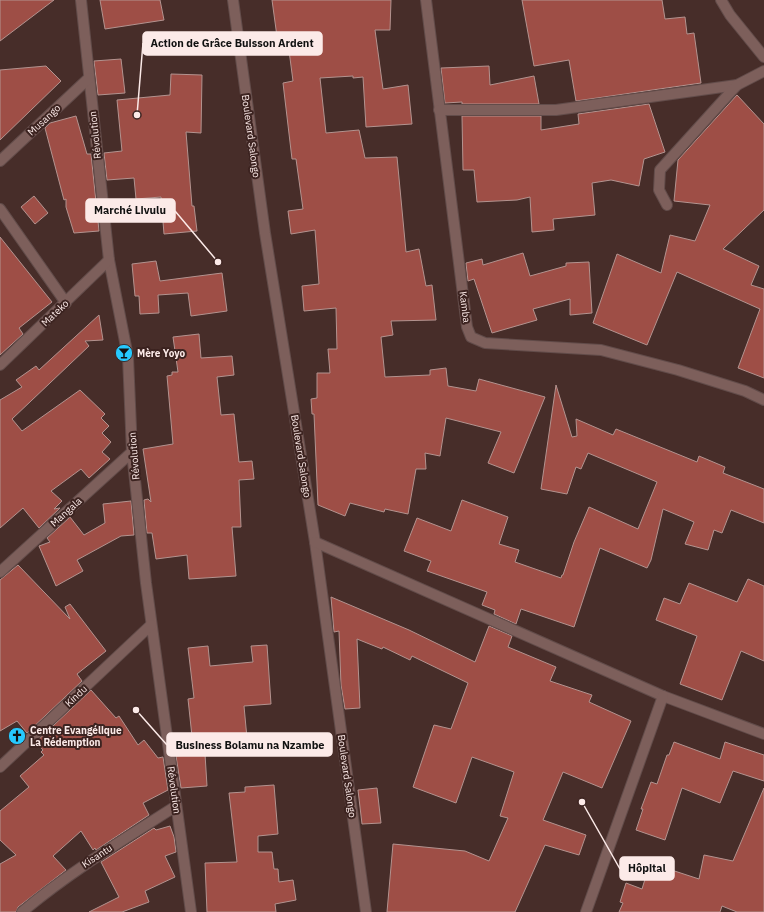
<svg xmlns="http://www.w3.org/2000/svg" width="764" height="912" font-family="'IBM Plex Sans',sans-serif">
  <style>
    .building { fill: #9e4e46; stroke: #b3938f }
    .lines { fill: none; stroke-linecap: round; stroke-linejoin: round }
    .minor-casing { stroke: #624c4a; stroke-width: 12 }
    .tertiary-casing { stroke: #624c4a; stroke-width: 12 }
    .minor { stroke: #7d5f5b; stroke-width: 10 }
    .tertiary { stroke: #7d5f5b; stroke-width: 10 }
    .labels { text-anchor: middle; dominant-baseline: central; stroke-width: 4; stroke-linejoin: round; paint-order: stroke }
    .street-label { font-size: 10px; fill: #fceae8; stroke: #3c2320 }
    .poi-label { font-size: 10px; font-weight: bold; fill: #fceae8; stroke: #3c2320; text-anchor: start }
    .leader { fill: none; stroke: #fceae8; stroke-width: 1.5 }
    .callout-dot { fill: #fceae8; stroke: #3c2320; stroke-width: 1.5 }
    .callout { fill: #fceae8; stroke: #fceae8; stroke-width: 1.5 }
    .callout-label { font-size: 11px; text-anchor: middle; font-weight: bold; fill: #111 }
  </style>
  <rect width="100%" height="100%" fill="#472d29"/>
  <g class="building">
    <polygon points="0,0 54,0 0,41"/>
    <polygon points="100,0 160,0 164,20 105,29"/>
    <polygon points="272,0 391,0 390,30 375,30 383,89 408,85 412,124 366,127 363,77 353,78 353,76 320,78 326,133 359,130 365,158 397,157 406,252 419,249 426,286 432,285 436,320 391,321 393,335 381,337 385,377 430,375 430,370 446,368 448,386 476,391 479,379 545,397 514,473 488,463 501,432 446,418 440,456 425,453 426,469 416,469 408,514 385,509 384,512 350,503 345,516 318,505 314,414 312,414 311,399 317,398 317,373 330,373 328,349 337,349 336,308 304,311 302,286 319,284 315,230 291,234 288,211 303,209 296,159 292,159 283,83 293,81 288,43 278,44"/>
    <polygon points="522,0 662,0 665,19 685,17 687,34 694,33 701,83 576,101 569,60 534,66"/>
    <polygon points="121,59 125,93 98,95 94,61"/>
    <polygon points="46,66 61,81 0,140 0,70"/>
    <polygon points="489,66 490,85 534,76 539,104 462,104 462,102 445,103 441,68"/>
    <polygon points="171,74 202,75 201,133 186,132 192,206 194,206 197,231 164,234 161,197 136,199 134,178 107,180 104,153 122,151 117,100 170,95"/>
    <polygon points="737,95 764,124 764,210 723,249 759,266 751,285 764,289 764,378 738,368 760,309 677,272 647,345 593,323 617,254 661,273 670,235 695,241 710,205 674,201 678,160"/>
    <polygon points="649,104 665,152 644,159 639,186 611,180 592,183 595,215 553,219 554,230 532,232 530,197 517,200 477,202 474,170 463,170 462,116 541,116 541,130 579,124 578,114"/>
    <polygon points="76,116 87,154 91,154 99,231 74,233 66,207 66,199 64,200 45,128 50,123"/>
    <polygon points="34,196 48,213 35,224 21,207"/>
    <polygon points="0,237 52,302 19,328 23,334 0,355"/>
    <polygon points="523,253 530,276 566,266 566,263 589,262 592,313 570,315 570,299 533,309 537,320 492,333 474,279 468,281 466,263 482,259 483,265"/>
    <polygon points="156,261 160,281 222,273 227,311 191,316 188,293 158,295 159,313 140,314 139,296 135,296 132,264"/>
    <polygon points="99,315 103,340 85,341 89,346 12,419 22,431 80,390 105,414 101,418 109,426 102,433 111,442 102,452 110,459 89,478 81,469 51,491 62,501 54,509 60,508 39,528 23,508 0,528 0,400 22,387 16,380 36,366 39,370"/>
    <polygon points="199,334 201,358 232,356 234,375 217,377 221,415 234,414 239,462 252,461 254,479 239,480 241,527 232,527 236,576 189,579 187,555 156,559 152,533 147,533 144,500 148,499 151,502 143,449 173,444 167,376 172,375 172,372 178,372 173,337"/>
    <polygon points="556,385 572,437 577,436 576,419 613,435 616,429 697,462 699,456 725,467 723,473 764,489 764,523 731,510 722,533 714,530 708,550 685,544 694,522 663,509 651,560 647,568 600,548 574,627 521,609 516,624 494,614 495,610 482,605 487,592 427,571 431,561 404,551 417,518 451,531 462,500 508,517 499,544 519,550 515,562 561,578 562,575 563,575 574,542 589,507 638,529 657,482 588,453 581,469 576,467 567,494 541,489"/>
    <polygon points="131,501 134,535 121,536 77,560 83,571 56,586 39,546 50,542 47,538 70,517 84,535 105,523 103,504"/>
    <polygon points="18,565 70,619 65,607 70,604 106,651 77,674 82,681 27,733 17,721 0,731 0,580"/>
    <polygon points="748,579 764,586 764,661 741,651 722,700 680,684 697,636 656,620 664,598 680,604 689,583 737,602"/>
    <polygon points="331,597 409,630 475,662 489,626 512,636 508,647 556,667 550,681 592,695 589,702 631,721 602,788 563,772 543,820 586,835 579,855 545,845 515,912 387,912 393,844 465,851 489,861 508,818 500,816 514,772 472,757 456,803 413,787 434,725 451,729 468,683 412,656 410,660 383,647 382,649 357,639 360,708 345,709 341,685 339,631 334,632"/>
    <polygon points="267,645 271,704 244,706 248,749 194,755 188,699 194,698 188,648 208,646 210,666 253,662 251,646"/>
    <polygon points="91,690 116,718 119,716 138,745 144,740 158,758 163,757 168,790 143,803 149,815 96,850 95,848 93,850 81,831 53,856 66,870 18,907 16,912 0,912 0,864 16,855 0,840 0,811 29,787 20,776 44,755 41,752 43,750 36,742"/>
    <polygon points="674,742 720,759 725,742 764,755 764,781 733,771 720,803 682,788 665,840 636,830 643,809 641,809 651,782 657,784 667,755 669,755"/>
    <polygon points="205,754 207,786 181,788 176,756"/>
    <polygon points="274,785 278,834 258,836 258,852 272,852 274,869 278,869 279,882 293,880 296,900 275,904 276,912 207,912 205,863 237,862 229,793 245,792 245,787"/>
    <polygon points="377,788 381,823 362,824 358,790"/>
    <polygon points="764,788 764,912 737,912 722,906 720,912 619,912 623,903 620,902 626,883 642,889 650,863 699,879 704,855 733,861"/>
    <polygon points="170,826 174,837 176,852 165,856 175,877 145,891 149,902 122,912 89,912 119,897 101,862 154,828 156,830"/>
  </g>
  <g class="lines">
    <defs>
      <g id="minor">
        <polyline points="81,0 109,260 128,357 132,452 146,583 191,912"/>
        <polyline points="233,0 265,233 315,542 366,912"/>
        <polyline points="426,0 467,327 471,337 485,343 601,350 678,370 745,391 764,400"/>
        <polyline points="439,110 556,110 737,85 764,71"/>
        <polyline points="0,161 89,78"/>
        <polyline points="667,205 659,190 660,170 737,85"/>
        <polyline points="0,209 66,303"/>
        <polyline points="0,365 109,260"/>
        <polyline points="315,542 663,696 764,734"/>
        <polyline points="0,572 132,452"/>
        <polyline points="0,767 151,625"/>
        <path d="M 22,912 C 71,871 123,840 176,806"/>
        <polyline points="586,912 663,696"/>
      </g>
      <polyline id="tertiary" points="721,0 730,15 764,57"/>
    </defs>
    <use href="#minor" class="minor-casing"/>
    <use href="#tertiary" class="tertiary-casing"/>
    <use href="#minor" class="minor"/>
    <use href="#tertiary" class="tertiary"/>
  </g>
  <defs>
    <symbol id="bar-disc" viewBox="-11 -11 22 22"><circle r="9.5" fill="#26c9fe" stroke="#3c2320"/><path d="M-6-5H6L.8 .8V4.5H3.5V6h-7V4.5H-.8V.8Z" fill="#111"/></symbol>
    <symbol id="church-disc" viewBox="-11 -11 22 22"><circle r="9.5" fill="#26c9fe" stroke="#3c2320"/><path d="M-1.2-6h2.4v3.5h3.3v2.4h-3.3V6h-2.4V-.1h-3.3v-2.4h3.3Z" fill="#111"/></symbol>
  </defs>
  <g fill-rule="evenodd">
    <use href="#bar-disc" x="114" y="343" width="20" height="20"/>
    <use href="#church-disc" x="7" y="726" width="20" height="20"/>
  </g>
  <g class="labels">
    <g class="street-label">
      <text transform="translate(44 120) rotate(-43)">Musango</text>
      <text transform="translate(95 135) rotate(-96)">Révolution</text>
      <text transform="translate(251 136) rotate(82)">Boulevard Salongo</text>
      <text transform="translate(465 307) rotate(83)">Kamba</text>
      <text transform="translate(55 313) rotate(-44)">Mateko</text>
      <text transform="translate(134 456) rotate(-95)">Révolution</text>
      <text transform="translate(301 456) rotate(81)">Boulevard Salongo</text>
      <text transform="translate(66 512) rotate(-42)">Mangala</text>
      <text transform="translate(76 696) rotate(-43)">Kindu</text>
      <text transform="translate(347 776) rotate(82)">Boulevard Salongo</text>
      <text transform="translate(174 790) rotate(82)">Révolution</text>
      <text transform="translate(97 856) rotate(-33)">Kisantu</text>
    </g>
    <g class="poi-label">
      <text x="137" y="353">Mère Yoyo</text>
      <text x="30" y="730">Centre Evangélique<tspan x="30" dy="12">La Rédemption</tspan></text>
    </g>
  </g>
  <path class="leader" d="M137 115L143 43M218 262L175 211M136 710L167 745M582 802L620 869"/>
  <g class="callout-dot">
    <circle cx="137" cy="115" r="4"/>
    <circle cx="218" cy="262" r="4"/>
    <circle cx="136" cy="710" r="4"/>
    <circle cx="582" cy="802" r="4"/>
  </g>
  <g class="callout">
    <rect x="143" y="32" width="179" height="23" rx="4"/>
    <rect x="86" y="199" width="89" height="23" rx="4"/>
    <rect x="167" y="733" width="165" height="23" rx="4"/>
    <rect x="620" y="857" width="54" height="23" rx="4"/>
  </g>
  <g class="callout-label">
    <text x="232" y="47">Action de Grâce Buisson Ardent</text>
    <text x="130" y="214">Marché Livulu</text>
    <text x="250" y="749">Business Bolamu na Nzambe</text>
    <text x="647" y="872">Hôpital</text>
  </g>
</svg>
